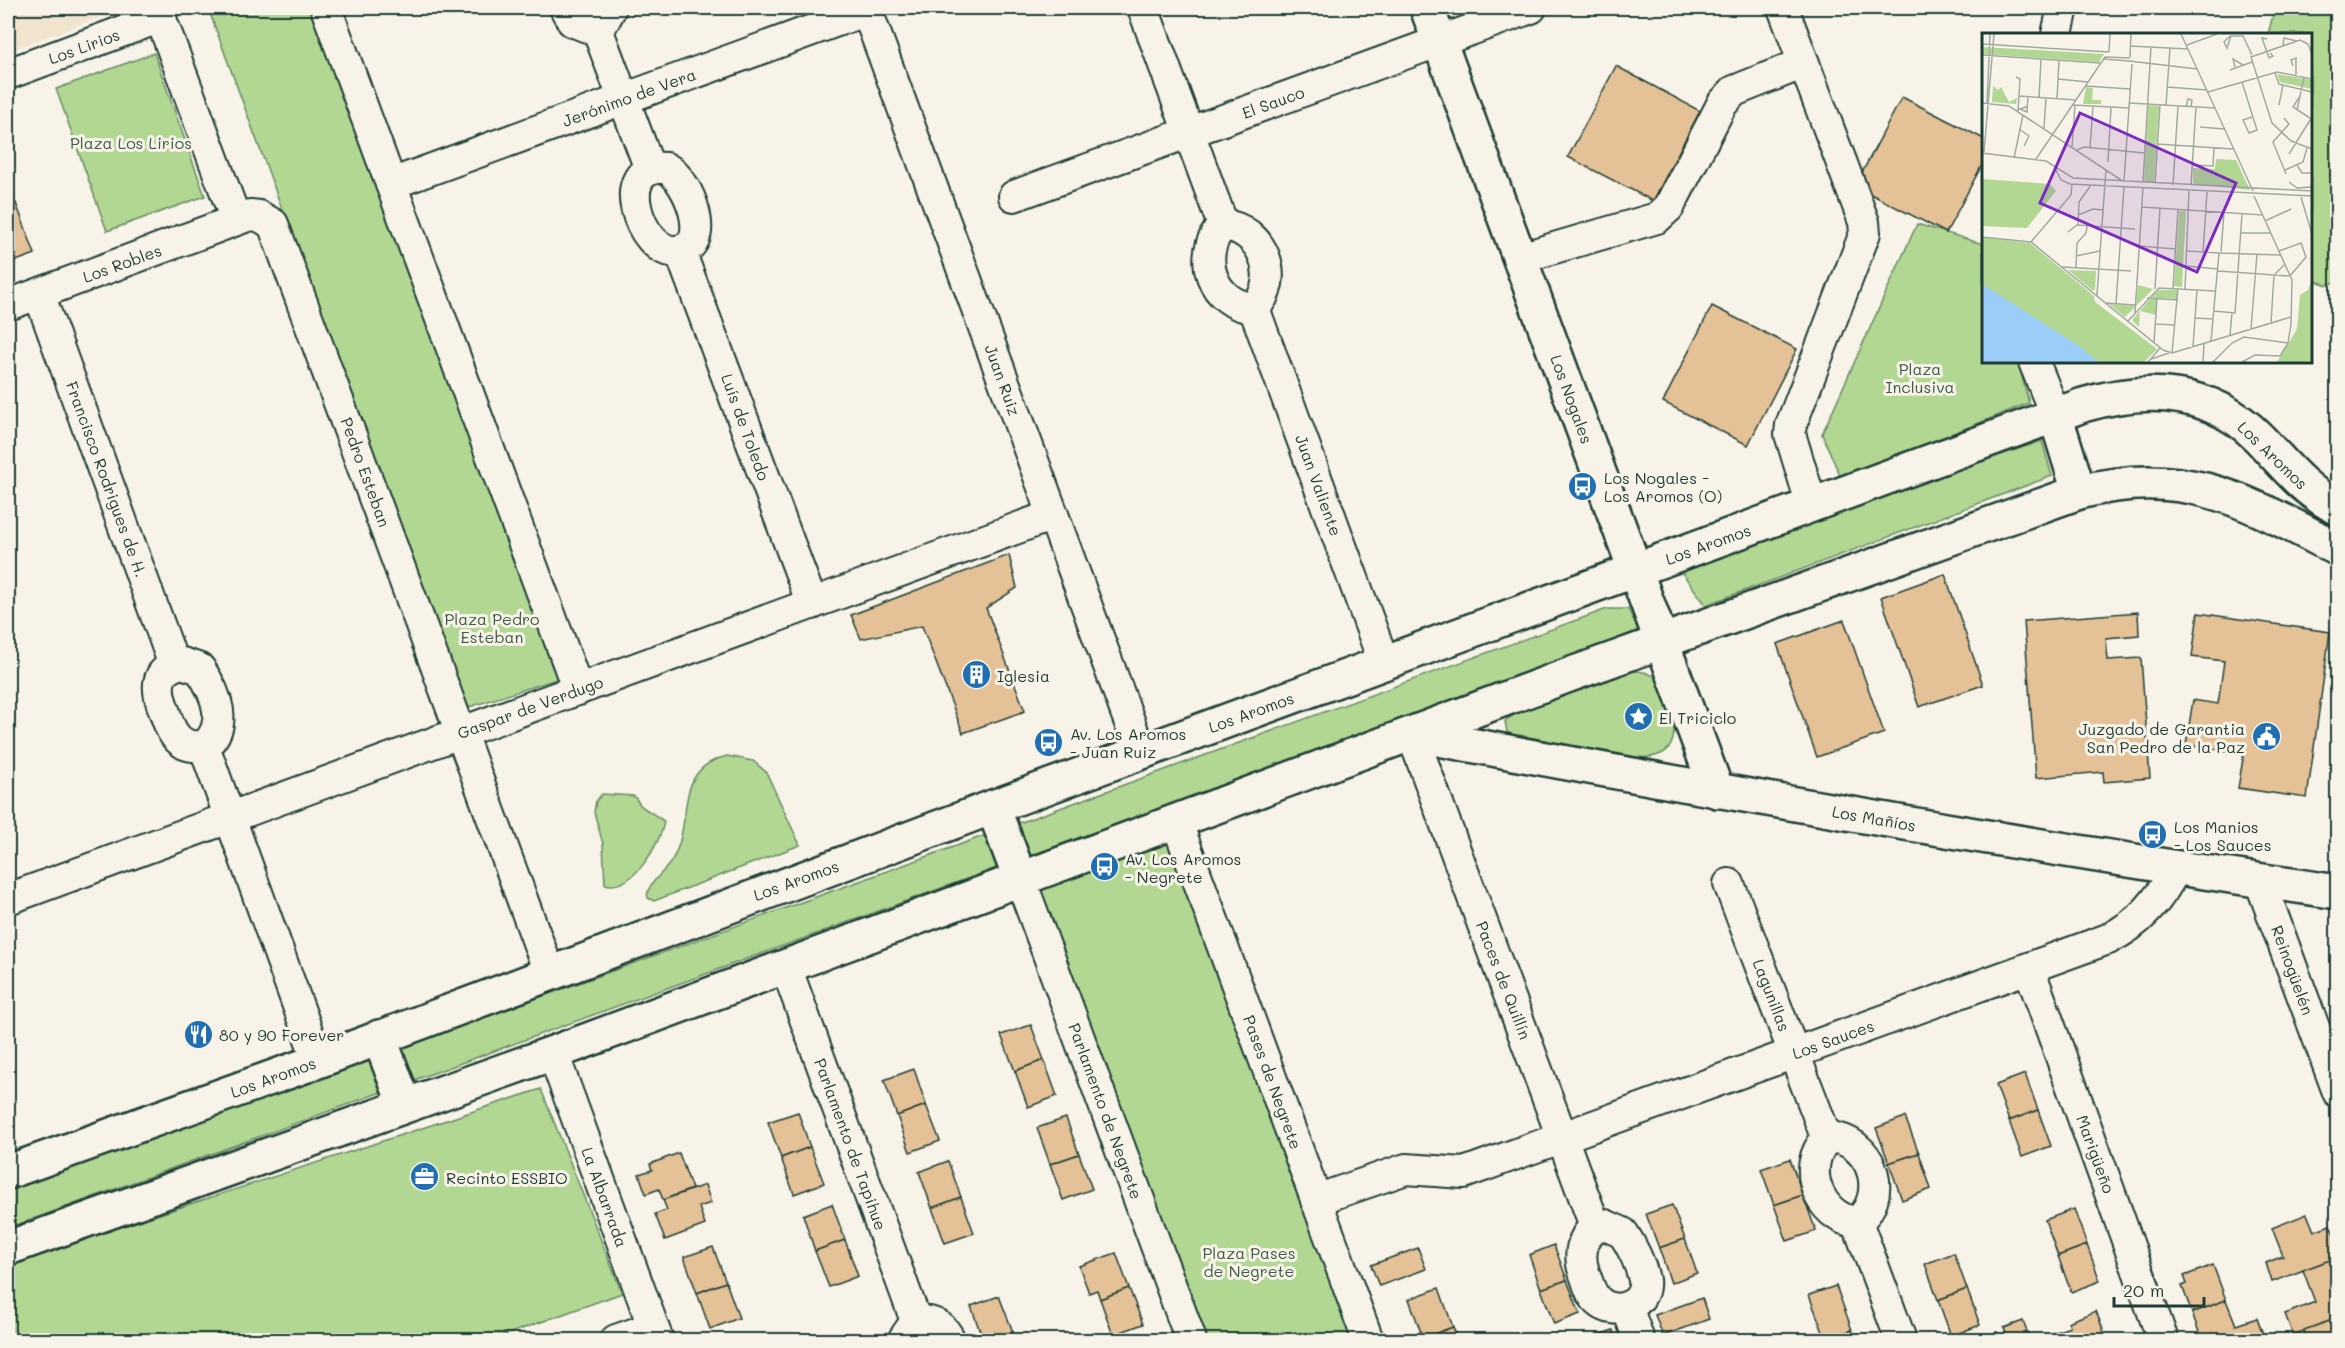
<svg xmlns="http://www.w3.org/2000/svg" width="2345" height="1348" font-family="Mali,sans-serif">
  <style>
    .built { fill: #f1e4cf }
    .green { fill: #b1d793; stroke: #688a64; stroke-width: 1.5 }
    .building { fill: #e4c196; stroke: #1f3d34; stroke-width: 1.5 }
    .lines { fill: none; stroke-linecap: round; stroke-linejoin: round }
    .minor-casing { stroke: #1f3d34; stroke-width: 34 }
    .tertiary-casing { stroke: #1f3d34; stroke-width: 38 }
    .secondary-casing { stroke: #1f3d34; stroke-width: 38 }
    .minor { stroke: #f7f3e8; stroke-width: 30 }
    .tertiary { stroke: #f7f3e8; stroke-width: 33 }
    .secondary { stroke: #f7f3e8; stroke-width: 33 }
    .labels { text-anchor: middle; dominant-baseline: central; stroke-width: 6; stroke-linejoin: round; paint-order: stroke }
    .street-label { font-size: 16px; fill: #1f3d34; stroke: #f7f3e8 }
    .park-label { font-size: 16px; fill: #3c5c47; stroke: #f7f3e8 }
    .poi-label { font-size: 16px; fill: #1f3d34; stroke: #f7f3e8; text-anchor: start }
    .inset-road { fill: none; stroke: #a1aaa0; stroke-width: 1.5 }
    .view { fill: #7b2cbf; fill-opacity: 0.15; stroke: #7b2cbf; stroke-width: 3 }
    .inset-edge { fill: none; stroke: #1f3d34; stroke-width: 3 }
  </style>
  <rect width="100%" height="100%" fill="#f7f3e8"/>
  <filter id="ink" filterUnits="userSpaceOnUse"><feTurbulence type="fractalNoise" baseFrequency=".0167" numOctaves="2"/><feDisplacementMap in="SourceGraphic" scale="12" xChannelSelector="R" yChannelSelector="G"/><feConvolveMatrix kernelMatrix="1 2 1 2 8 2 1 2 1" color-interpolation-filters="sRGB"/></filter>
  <g filter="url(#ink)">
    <polygon class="built" points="8,8 126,8 8,51"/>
    <g class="green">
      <polygon points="208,8 315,8 566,676 466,708"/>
      <polygon points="2275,8 2337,8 2338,281 2327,285 2311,279 2310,34 2268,34"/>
      <polygon points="154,53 205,196 107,231 56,89"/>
      <polygon points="1917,224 1983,244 1984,362 2018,362 2029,403 1841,478 1822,434"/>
      <polygon points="2042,441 2052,476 1706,605 1676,565"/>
      <polygon points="1607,609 1628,609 1638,630 1584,654 8,1228 8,1191"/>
      <path d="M 1634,671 C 1642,671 1648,672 1655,677 C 1670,691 1686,744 1661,754 C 1631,767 1550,744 1516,737 L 1507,732 L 1505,721 L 1518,712 Z"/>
      <path d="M 727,756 L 753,761 L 766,772 L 800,845 L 654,901 L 648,898 C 644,886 666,871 672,860 C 695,822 671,769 727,756 Z"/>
      <path d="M 602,794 L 634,796 L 641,806 L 664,821 C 661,844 632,892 605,884 L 603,844 L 594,812 L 596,801 Z"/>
      <polygon points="1168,837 1355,1340 1202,1340 1035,884"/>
      <polygon points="541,1089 622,1293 491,1340 8,1340 8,1264"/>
    </g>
    <g class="building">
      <polygon points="1616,66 1700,111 1653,201 1568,157"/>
      <polygon points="1902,97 1984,139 1984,161 1946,233 1855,186"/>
      <polygon points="16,203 35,254 8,264 8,207"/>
      <polygon points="1712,306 1797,349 1748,445 1663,402"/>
      <polygon points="1009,555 1017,588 986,608 1025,711 963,733 922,626 861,639 851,615"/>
      <polygon points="1945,574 1983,685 1919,707 1881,597"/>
      <polygon points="2138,612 2139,635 2106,638 2108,660 2141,658 2150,778 2104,782 2103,772 2036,778 2024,621"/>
      <polygon points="2198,613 2330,632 2307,798 2238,788 2244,753 2186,745 2193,700 2218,704 2224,661 2192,657"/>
      <polygon points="1844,620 1884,733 1817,757 1777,644"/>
      <polygon points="1031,1025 1044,1060 1015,1071 1001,1035"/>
      <polygon points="1044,1060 1057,1096 1028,1107 1015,1071"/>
      <polygon points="914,1069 926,1105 897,1116 884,1080"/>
      <polygon points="2025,1074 2038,1110 2009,1121 1996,1085"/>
      <polygon points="926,1105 940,1141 910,1152 897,1116"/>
      <polygon points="2038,1110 2051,1146 2022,1157 2009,1121"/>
      <polygon points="798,1112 810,1147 781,1158 768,1122"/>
      <polygon points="1905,1117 1919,1153 1889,1163 1876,1128"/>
      <polygon points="1066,1118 1079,1154 1050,1164 1037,1128"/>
      <polygon points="810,1147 824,1183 794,1194 781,1158"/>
      <polygon points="679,1153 692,1189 663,1200 659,1189 646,1194 639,1174 652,1170 650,1164"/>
      <polygon points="1919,1153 1931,1189 1902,1200 1889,1163"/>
      <polygon points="1079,1154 1092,1189 1063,1200 1050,1164"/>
      <polygon points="1790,1159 1803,1195 1774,1205 1761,1169"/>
      <polygon points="948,1161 961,1197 932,1208 919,1172"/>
      <polygon points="705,1185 711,1203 699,1207 705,1225 665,1240 655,1214 667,1210 663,1200"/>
      <polygon points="1803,1195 1816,1231 1787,1241 1774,1205"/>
      <polygon points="961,1197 974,1233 945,1243 932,1208"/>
      <polygon points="832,1204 845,1240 815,1251 803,1215"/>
      <polygon points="1672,1205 1685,1239 1659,1248 1646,1214"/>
      <polygon points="2074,1209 2087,1245 2058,1256 2045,1220"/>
      <polygon points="2307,1214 2314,1231 2330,1225 2338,1243 2338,1257 2272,1282 2266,1263 2283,1256 2272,1228"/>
      <polygon points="1685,1239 1697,1273 1671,1283 1659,1248"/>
      <polygon points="845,1240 858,1276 829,1287 815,1251"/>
      <polygon points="1554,1245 1567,1280 1541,1289 1529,1255"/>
      <polygon points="2087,1245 2100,1281 2071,1292 2058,1256"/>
      <polygon points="713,1247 726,1282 697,1293 684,1257"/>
      <polygon points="1418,1248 1426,1269 1379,1286 1371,1265"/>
      <polygon points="1116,1253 1129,1288 1100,1299 1097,1290 1089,1293 1079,1266"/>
      <polygon points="1954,1253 1967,1289 1938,1300 1925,1264"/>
      <polygon points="2338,1257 2338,1318 2293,1335 2285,1314 2315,1302 2303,1270"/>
      <polygon points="2213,1265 2226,1300 2192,1313 2182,1286 2187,1284 2184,1276"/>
      <polygon points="1567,1280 1580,1314 1554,1324 1541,1289"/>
      <polygon points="726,1282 739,1318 710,1329 697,1293"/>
      <polygon points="1836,1286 1852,1330 1826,1340 1809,1295"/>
      <polygon points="1129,1288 1143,1324 1113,1335 1100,1299"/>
      <polygon points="1439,1288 1453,1327 1423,1338 1409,1299"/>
      <polygon points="1967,1289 1980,1325 1951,1336 1938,1300"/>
      <polygon points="999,1296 1013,1332 983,1340 971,1306"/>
      <polygon points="1702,1298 1709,1319 1663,1336 1655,1315"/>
      <polygon points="2226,1300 2236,1325 2257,1318 2265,1339 2202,1340 2192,1313"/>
      <polygon points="2096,1311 2107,1340 2033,1340 2070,1327 2068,1322"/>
      <polygon points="2338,1318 2338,1340 2307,1340 2304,1330"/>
      <polygon points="2023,1321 2030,1340 2008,1340 2004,1328"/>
      <polygon points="1453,1327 1458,1340 1424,1340 1423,1338"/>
      <polygon points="1613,1330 1617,1340 1584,1340"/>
      <polygon points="1852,1330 1856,1340 1826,1340"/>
      <polygon points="1013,1332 1016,1340 988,1340"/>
      <polygon points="1997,1332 2000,1340 1984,1340 1982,1337"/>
    </g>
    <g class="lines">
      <defs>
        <g id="minor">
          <polyline points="157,8 236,220"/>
          <polyline points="326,8 578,690"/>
          <polyline points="565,8 572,21 587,27 604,21 611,8"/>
          <polyline points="866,8 1141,753"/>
          <polyline points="1143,8 1223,225"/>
          <polyline points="1783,8 1864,222 1865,233 1791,425 1790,434 1812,506"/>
          <polyline points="596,26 650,169"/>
          <polyline points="2057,34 2063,8"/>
          <polyline points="8,74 161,17"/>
          <path d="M 666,168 C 689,179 716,249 675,251 C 640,253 610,163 666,168 Z"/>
          <polyline points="391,184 867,10"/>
          <polyline points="1014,196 1531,8"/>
          <path d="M 1223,225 C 1263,228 1283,280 1254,308 C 1212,305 1195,255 1223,225 Z"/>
          <polyline points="680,251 812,604"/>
          <polyline points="1520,258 1657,218 1669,207 1722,104 1734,91 1804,63"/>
          <polyline points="39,294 174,665"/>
          <polyline points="8,305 250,215 259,216 273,224 549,972"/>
          <polyline points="1254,308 1384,663"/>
          <polyline points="2034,362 2055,414"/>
          <path d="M 182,663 L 200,669 C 216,693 230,726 204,746 C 197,746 191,747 185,744 C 173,738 169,725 165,713 C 156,690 153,670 182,663 Z"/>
          <polyline points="1412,734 1595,1226"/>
          <polyline points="204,746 318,1061"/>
          <polyline points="1177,823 1368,1340"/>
          <polyline points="1021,881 1191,1340"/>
          <polyline points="2260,881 2338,1092"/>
          <polyline points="1729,884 1827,1139"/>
          <polyline points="8,899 1053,515"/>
          <polyline points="786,967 916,1321"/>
          <polyline points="2029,968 2163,1340"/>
          <polyline points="553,1053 658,1340"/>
          <path d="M 1837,1138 C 1875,1147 1888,1197 1857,1222 C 1819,1219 1799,1166 1827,1139 Z"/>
          <path d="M 1316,1200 L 1406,1169 L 1464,1173 L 2108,939 C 2140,923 2159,901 2176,868"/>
          <polyline points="1857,1222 1901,1340"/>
          <path d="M 1605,1225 L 1623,1233 C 1632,1246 1641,1265 1644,1280 C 1647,1306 1615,1317 1598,1301 C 1590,1294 1588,1282 1584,1272 C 1578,1254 1582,1238 1595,1226 Z"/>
          <polyline points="1627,1307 1639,1340"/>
          <polyline points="616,1340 653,1327"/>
          <path d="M 903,1340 L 916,1321 C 932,1320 943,1325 950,1340"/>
        </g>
        <g id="tertiary">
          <polyline points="1427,8 1717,791"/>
          <path d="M 1412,734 C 1719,792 2028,847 2338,892"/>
        </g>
        <g id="secondary">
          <polyline points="2055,414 2079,492"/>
          <polyline points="993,807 1021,881"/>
          <polyline points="379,1037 405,1105"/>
          <path d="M 8,1172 L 318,1061 L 993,807 L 2083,405 C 2145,387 2210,388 2259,438 C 2284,464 2304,491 2338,508"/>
          <path d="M 8,1248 L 553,1053 L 1569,675 L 2079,492 C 2187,465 2245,501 2338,549"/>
        </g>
      </defs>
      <use href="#minor" class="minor-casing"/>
      <use href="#tertiary" class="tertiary-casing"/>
      <use href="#secondary" class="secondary-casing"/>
      <use href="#minor" class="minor"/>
      <use href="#tertiary" class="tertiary"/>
      <use href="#secondary" class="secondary"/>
    </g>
  </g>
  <defs>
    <symbol id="bus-disc" viewBox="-11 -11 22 22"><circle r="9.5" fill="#1f6fb2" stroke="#f7f3e8"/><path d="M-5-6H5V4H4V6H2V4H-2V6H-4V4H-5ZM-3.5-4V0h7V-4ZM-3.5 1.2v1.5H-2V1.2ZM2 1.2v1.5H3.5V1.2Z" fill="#fff"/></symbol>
    <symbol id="building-disc" viewBox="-11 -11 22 22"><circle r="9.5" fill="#1f6fb2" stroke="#f7f3e8"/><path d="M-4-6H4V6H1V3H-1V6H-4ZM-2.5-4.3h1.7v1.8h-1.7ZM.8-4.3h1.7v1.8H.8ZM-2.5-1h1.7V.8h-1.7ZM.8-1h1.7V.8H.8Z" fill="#fff"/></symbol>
    <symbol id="sight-disc" viewBox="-11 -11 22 22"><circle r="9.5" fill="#1f6fb2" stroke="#f7f3e8"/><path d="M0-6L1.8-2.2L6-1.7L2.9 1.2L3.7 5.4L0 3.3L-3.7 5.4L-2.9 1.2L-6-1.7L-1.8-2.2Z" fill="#fff"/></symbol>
    <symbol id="civic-disc" viewBox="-11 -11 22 22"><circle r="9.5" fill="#1f6fb2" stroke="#f7f3e8"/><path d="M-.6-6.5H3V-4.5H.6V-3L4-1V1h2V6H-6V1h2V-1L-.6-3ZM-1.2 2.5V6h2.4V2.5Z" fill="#fff"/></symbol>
    <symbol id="restaurant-disc" viewBox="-11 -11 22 22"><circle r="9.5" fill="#1f6fb2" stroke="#f7f3e8"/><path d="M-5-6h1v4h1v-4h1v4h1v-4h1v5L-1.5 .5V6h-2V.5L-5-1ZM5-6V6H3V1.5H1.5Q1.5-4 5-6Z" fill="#fff"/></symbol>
    <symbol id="office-disc" viewBox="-11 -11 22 22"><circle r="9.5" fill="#1f6fb2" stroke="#f7f3e8"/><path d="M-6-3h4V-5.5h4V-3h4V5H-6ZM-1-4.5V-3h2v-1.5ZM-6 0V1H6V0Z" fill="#fff"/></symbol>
  </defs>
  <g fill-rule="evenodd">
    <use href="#bus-disc" x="1566" y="470" width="33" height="33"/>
    <use href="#building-disc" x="960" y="658" width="33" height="33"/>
    <use href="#sight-disc" x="1622" y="700" width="33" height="33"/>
    <use href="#civic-disc" x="2250" y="720" width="33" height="33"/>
    <use href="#bus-disc" x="1032" y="726" width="33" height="33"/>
    <use href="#bus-disc" x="2136" y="818" width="33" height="33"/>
    <use href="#bus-disc" x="1088" y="850" width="33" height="33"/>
    <use href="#restaurant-disc" x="182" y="1018" width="33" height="33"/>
    <use href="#office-disc" x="408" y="1160" width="33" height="33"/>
  </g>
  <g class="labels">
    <g class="street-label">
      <text transform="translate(84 46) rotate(-20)">Los Lirios</text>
      <text transform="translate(629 97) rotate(-20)">Jerónimo de Vera</text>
      <text transform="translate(1273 102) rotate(-20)">El Sauco</text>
      <text transform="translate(122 263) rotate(-20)">Los Robles</text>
      <text transform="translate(1003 380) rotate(70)">Juan Ruiz</text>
      <text transform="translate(1572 399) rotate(70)">Los Nogales</text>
      <text transform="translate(746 427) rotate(70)">Luís de Toledo</text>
      <text transform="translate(2273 455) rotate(44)">Los Aromos</text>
      <text transform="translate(366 472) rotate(70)">Pedro Esteban</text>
      <text transform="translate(107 479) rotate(70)">Francisco Rodrigues de H.</text>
      <text transform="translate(1319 485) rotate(70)">Juan Valiente</text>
      <text transform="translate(1708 544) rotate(-20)">Los Aromos</text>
      <text transform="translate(530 707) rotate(-20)">Gaspar de Verdugo</text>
      <text transform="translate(1251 712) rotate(-20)">Los Aromos</text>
      <text transform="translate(1874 818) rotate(10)">Los Mañíos</text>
      <text transform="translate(796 880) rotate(-20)">Los Aromos</text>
      <text transform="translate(2293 970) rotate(70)">Reinogüelén</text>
      <text transform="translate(1504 980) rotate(69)">Paces de Quillín</text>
      <text transform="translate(1772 995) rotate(69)">Lagunillas</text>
      <text transform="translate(1833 1039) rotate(-20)">Los Sauces</text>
      <text transform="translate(273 1077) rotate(-20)">Los Aromos</text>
      <text transform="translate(1273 1082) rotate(70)">Pases de Negrete</text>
      <text transform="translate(1106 1111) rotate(70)">Parlamento de Negrete</text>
      <text transform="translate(851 1144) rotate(70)">Parlamento de Tapihue</text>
      <text transform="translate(2096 1154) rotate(70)">Marigüeño</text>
      <text transform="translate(605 1197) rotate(70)">La Albarrada</text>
    </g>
    <g class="park-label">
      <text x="131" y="142">Plaza Los Lirios</text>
      <text x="1920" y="368">Plaza<tspan x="1920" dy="18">Inclusiva</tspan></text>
      <text x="492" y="618">Plaza Pedro<tspan x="492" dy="18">Esteban</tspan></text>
      <text x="1249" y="1252">Plaza Pases<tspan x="1249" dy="18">de Negrete</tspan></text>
    </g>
    <g class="poi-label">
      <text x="1604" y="477">Los Nogales -<tspan x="1604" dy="18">Los Aromos (O)</tspan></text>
      <text x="997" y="675">Iglesia</text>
      <text x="1659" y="717">El Triciclo</text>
      <text x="2245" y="728" text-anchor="end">Juzgado de Garantia<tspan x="2245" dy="18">San Pedro de la Paz</tspan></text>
      <text x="1070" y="733">Av. Los Aromos<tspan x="1070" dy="18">- Juan Ruiz</tspan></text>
      <text x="2174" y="826">Los Manios<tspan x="2174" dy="18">- Los Sauces</tspan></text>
      <text x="1125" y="858">Av. Los Aromos<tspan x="1125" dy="18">- Negrete</tspan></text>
      <text x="219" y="1034">80 y 90 Forever</text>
      <text x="446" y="1177">Recinto ESSBIO</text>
    </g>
  </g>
  <g transform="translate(1982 33)">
    <rect width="330" height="330" fill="#f7f3e8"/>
    <path d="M 0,14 L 122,21 L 117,29 L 0,21 ZM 295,41 L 330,47 L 330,56 L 298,49 ZM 11,53 L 16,57 L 19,54 L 27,69 L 35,65 L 34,71 L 10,69 ZM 104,54 L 111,55 L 110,67 L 119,67 L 119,71 L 101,71 ZM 166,72 L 177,73 L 172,150 L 162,149 ZM 234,126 L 254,127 L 268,157 L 211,151 L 211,135 L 233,136 ZM 0,146 L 68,151 L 74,158 L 45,195 L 0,193 ZM 197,178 L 204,178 L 200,254 L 192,253 ZM 0,204 L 48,210 L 112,263 L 113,269 L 175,316 L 162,329 L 116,329 L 100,316 L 0,329 ZM 86,237 L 114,238 L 113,257 L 110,257 ZM 330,245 L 330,329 L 295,329 L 315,296 L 318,262 L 326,257 ZM 156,252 L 171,256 L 143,284 L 127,271 L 154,273 ZM 176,257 L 195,257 L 195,266 L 175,265 L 174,282 L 158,278 L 157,294 L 150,287 Z" fill="#b1d793"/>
    <path d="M 0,251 L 97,313 L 116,329 L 0,329 Z" fill="#9bcdf8"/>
    <path class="inset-road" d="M 199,1 L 271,158M 249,3 L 245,15 L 242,9 L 246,5 L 249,3 L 261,3 L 270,22M 285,6 L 280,5 L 287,25 L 291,23 L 288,20M 0,11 L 127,19M 205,12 L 235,1M 301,12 L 302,5 L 315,8M 148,13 L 206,16M 127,19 L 128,1M 330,21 L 326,11 L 318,7 L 269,24 L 290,90 L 309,108 L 330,116M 0,22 L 118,30M 148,24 L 149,1M 121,26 L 147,28M 147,28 L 215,36M 311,33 L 309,27 L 314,25 L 314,43M 253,34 L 251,26 L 261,32M 248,37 L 270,29M 293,40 L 297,51 L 330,59M 34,44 L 38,46 L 36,78M 76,46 L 106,49M 260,49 L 275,97 L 267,100 L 261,87 L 270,84M 104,53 L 148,56M 185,54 L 225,57M 226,59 L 295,39 L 330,46M 37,63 L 94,67M 318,63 L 311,74 L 328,85M 57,65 L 59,26M 75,66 L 77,27M 0,70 L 27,73 L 139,147M 147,70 L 233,75M 5,71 L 8,1M 91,72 L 147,75M 184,72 L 188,15M 297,72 L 301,52M 46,73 L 38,76 L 45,79 L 45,77 L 46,64M 204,74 L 206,66 L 210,67 L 209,74M 315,77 L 322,44M 302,85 L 307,91 L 291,109 L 304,141M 218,94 L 242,96M 62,95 L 64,65M 37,96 L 47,103 L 42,113M 175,111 L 251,116M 90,114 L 93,72M 108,115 L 111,73M 95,117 L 102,114 L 162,120M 2,119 L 12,1M 0,120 L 64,128 L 91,145 L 330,158M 307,121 L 330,84M 32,125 L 41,82M 54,126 L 123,24 L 148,25M 126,129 L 129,74M 210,132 L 231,133 L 232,115M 315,132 L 320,140 L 330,140M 73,135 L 79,147 L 88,151 L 330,163M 303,137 L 321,129 L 325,115M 142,148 L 150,31M 161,149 L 169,14M 307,149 L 315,155 L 330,154M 173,150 L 178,72M 191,152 L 196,73M 209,152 L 214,74M 319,164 L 330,201M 160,174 L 281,182M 96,182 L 111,176 L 121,177M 283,188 L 309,176M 96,192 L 97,169 L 109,152M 86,199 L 95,192 L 153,196M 259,200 L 289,200M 0,204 L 49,209 L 181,317 L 190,320M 49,209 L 89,162 L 90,151M 157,213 L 194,216M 205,218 L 237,220M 297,218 L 319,210 L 324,224 L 308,243M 221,219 L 225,159M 239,219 L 242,179M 237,220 L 298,222M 94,223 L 118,218M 204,233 L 236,236M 80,234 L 149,238M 94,234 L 95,210 L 104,200 L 105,193M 236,238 L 307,243M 191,255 L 196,176M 173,256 L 178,175M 203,256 L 207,158M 115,262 L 124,136M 165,265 L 196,267M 124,270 L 153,272M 134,271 L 142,154M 232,278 L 253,280 L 260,181M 153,280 L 161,155M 213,285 L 231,286M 146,288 L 177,255 L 233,258M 289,290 L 292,242 L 303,231M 174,291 L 192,292M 269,296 L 275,221M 248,302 L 250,280M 229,308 L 237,220M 172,309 L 175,266M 211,314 L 215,257M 190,320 L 309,284M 190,320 L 196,255M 169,326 L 187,320M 166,329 L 178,315M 221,329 L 222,310M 231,329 L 250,310 L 262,304 L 306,310M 260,329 L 273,322 L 298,323 L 306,310 L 309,291 L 310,247 L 272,163"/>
    <path class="view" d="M 98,80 L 254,150 L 215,239 L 58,170 Z"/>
    <rect width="330" height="330" class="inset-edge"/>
  </g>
  <rect width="2345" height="1348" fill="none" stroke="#f7f3e8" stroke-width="30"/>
  <rect x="15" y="15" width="2315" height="1318" fill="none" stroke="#1f3d34" stroke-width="2" filter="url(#ink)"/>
  <path d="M2114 1297v9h90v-9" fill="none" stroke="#1f3d34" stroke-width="3"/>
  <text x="2123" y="1297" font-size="18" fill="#1f3d34" stroke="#f7f3e8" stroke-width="4.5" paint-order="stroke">20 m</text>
</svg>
